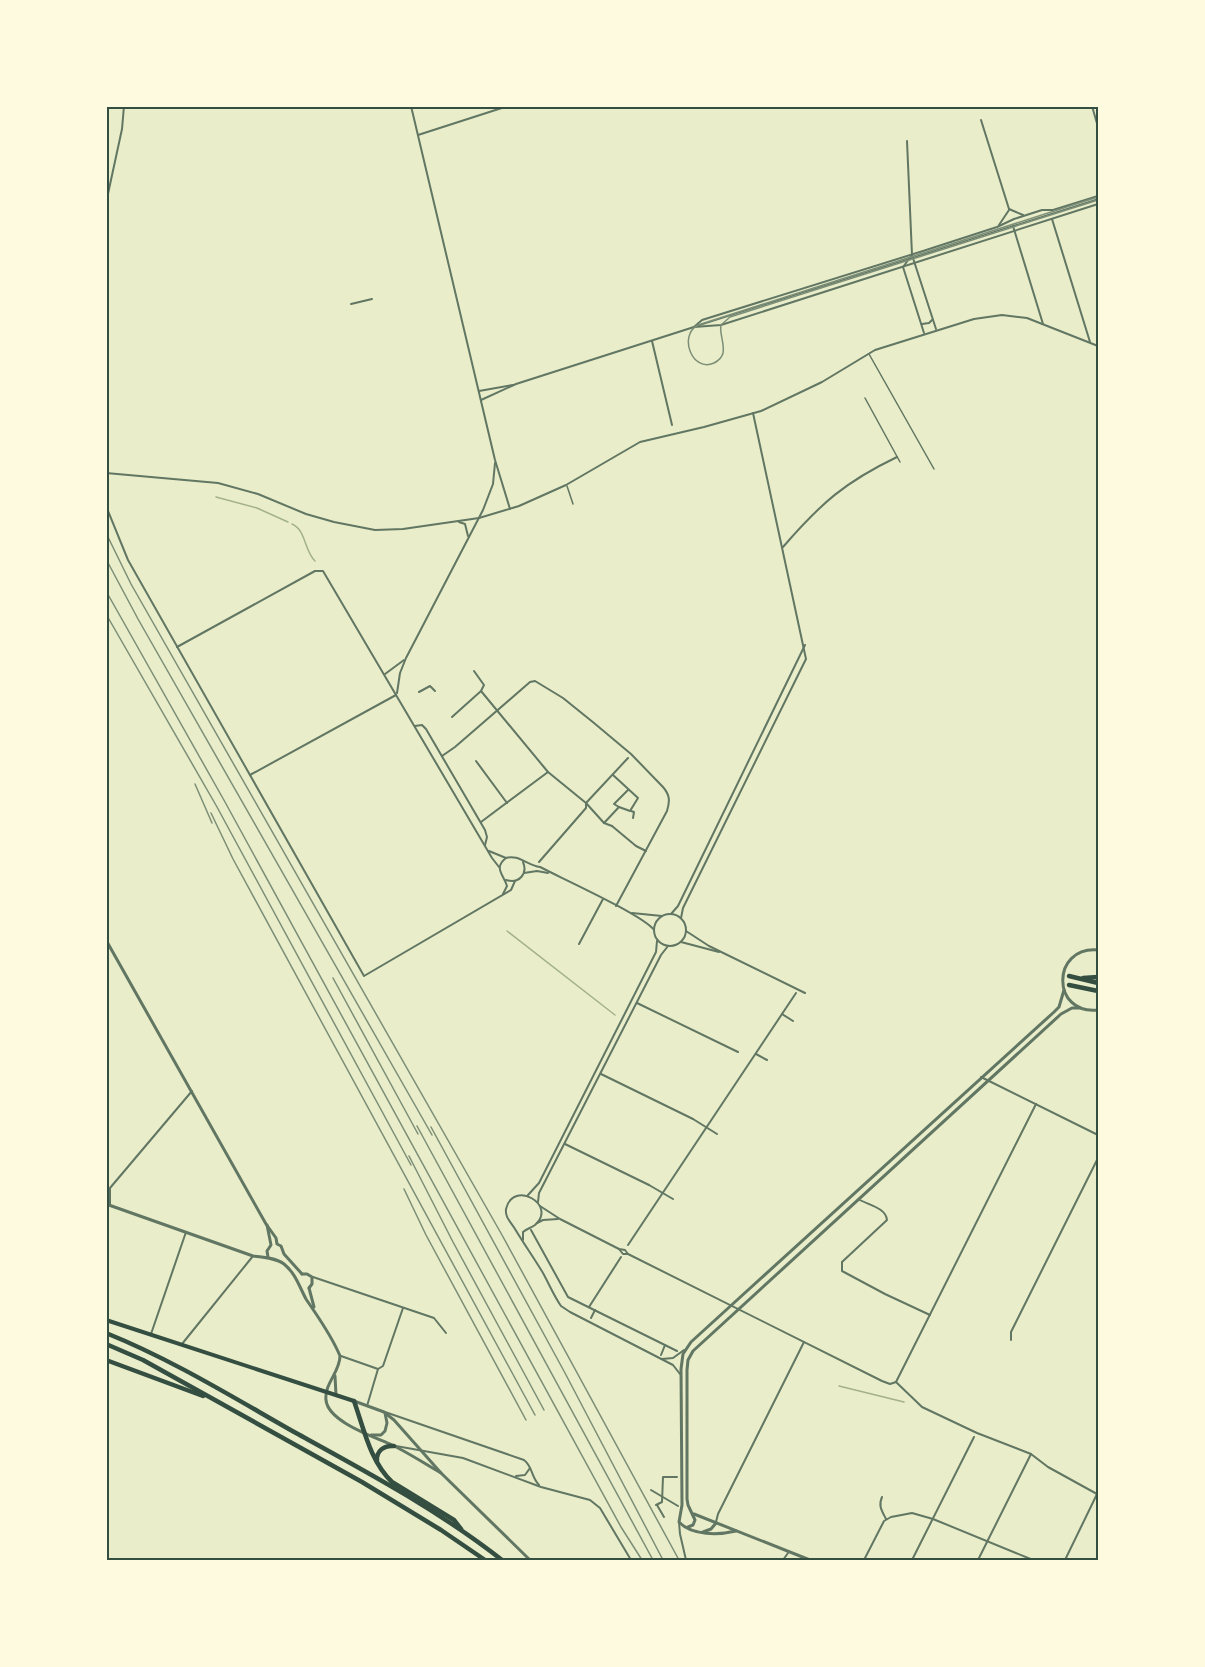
<svg xmlns="http://www.w3.org/2000/svg" width="1205" height="1667" font-family="Barlow,sans-serif">
  <style>
    .lines { fill: none; stroke-linecap: round; stroke-linejoin: round }
    .stream { stroke: #a3b18a; stroke-width: 1.5 }
    .service { stroke: #617663; stroke-width: 1.5 }
    .pedestrian { stroke: #617663; stroke-width: 2 }
    .minor { stroke: #617663; stroke-width: 2 }
    .tertiary { stroke: #617663; stroke-width: 3 }
    .primary { stroke: #344e41; stroke-width: 4 }
    .trunk { stroke: #344e41; stroke-width: 4.5 }
    .tram { stroke: #7c8e77; stroke-width: 1.5 }
    .rail { stroke: #7c8e77; stroke-width: 1.5 }
    .neatline { fill: none; stroke: #344e41; stroke-width: 2 }
  </style>
  <rect width="100%" height="100%" fill="#e9edc9"/>
  <g class="lines">
    <g class="stream">
      <polyline points="216,497 257,508 288,522"/>
      <path d="M 292,524 C 306,530 304,550 315,561"/>
      <polyline points="507,931 615,1015"/>
      <polyline points="839,1386 904,1402"/>
    </g>
    <g class="service">
      <polyline points="697,326 1098,199"/>
      <polyline points="869,354 934,469"/>
      <polyline points="865,398 900,462"/>
      <polyline points="567,486 573,504"/>
    </g>
    <g class="pedestrian">
      <polyline points="474,671 484,685 481,691 548,772 586,803 604,823 612,826"/>
      <polyline points="419,692 430,686 435,691"/>
      <polyline points="452,717 481,691"/>
      <polyline points="476,761 507,803"/>
      <polyline points="619,807 614,804 628,790"/>
      <polyline points="631,811 634,812 633,818"/>
      <polyline points="481,822 548,772"/>
      <polyline points="604,823 619,807 630,811 638,798 613,775"/>
      <polyline points="539,862 586,808 586,803 628,758"/>
      <polyline points="782,1014 793,1021"/>
      <polyline points="756,1054 767,1060"/>
      <polyline points="693,1119 717,1134"/>
      <polyline points="649,1185 673,1199"/>
      <polyline points="531,1230 568,1297 677,1351"/>
      <polyline points="628,1245 796,993"/>
      <polyline points="589,1307 621,1257"/>
      <polyline points="591,1318 595,1310"/>
      <polyline points="661,1355 665,1345"/>
      <polyline points="651,1490 678,1506"/>
      <polyline points="656,1505 662,1502 663,1477 677,1477"/>
      <polyline points="657,1505 664,1517"/>
    </g>
    <g class="minor">
      <polyline points="411,106 495,460 510,509"/>
      <polyline points="1092,106 1098,127"/>
      <polyline points="981,120 1009,209"/>
      <polyline points="418,135 508,106"/>
      <polyline points="907,141 912,255 936,329"/>
      <polyline points="106,203 122,129 124,106"/>
      <polyline points="1009,209 1023,215"/>
      <polyline points="1052,219 1090,342"/>
      <polyline points="999,225 1009,210"/>
      <polyline points="1013,226 1043,324"/>
      <polyline points="903,267 924,333"/>
      <polyline points="903,267 912,255"/>
      <polyline points="351,304 372,299"/>
      <polyline points="922,324 929,323 932,320"/>
      <polyline points="694,327 702,320 923,251 997,227 1014,219 1042,210 1053,210 1098,196"/>
      <polyline points="652,341 672,425"/>
      <polyline points="479,391 513,385"/>
      <polyline points="481,400 516,384 694,327 721,325 1098,204"/>
      <polyline points="106,473 218,483 258,494 306,514 334,522 375,530 403,529 479,518 519,506 566,485 640,442 704,427 761,411 822,382 875,350 974,319 1002,315 1027,318 1098,346"/>
      <polyline points="106,506 128,560 364,976 511,890 515,881"/>
      <polyline points="459,522 465,524 468,536"/>
      <path d="M 783,547 C 821,503 845,482 897,457"/>
      <polyline points="177,647 315,571 323,571 492,858 499,867"/>
      <polyline points="385,674 404,660"/>
      <polyline points="397,693 400,673 406,658 483,510 493,484 495,463"/>
      <polyline points="415,726 422,725 426,729 485,830 487,837 485,845"/>
      <path d="M 442,756 L 455,747 L 530,682 L 535,681 L 563,698 L 594,723 L 631,754 L 663,787 C 670,795 670,801 667,811 L 616,906"/>
      <polyline points="250,775 396,695"/>
      <polyline points="612,826 636,846 646,851"/>
      <polyline points="489,851 506,858"/>
      <polyline points="524,873 537,871 548,873"/>
      <path d="M 506,880 C 519,884 528,874 523,862"/>
      <path d="M 503,894 L 507,886 C 504,875 493,868 506,858 C 518,854 527,865 540,867 C 561,878 643,915 654,930"/>
      <polyline points="632,913 662,916"/>
      <circle cx="670" cy="930" r="16"/>
      <polyline points="671,914 678,906 805,645"/>
      <polyline points="681,918 683,908 806,659 753,413"/>
      <polyline points="686,931 709,946 805,993"/>
      <polyline points="681,942 719,952"/>
      <polyline points="579,944 603,899"/>
      <polyline points="637,1003 738,1052"/>
      <polyline points="601,1074 693,1119"/>
      <polyline points="981,1077 1098,1135"/>
      <polyline points="565,1144 649,1185"/>
      <polyline points="528,1195 539,1183 656,952 657,941"/>
      <path d="M 860,1200 C 869,1205 886,1208 887,1220 L 842,1262 L 842,1271 L 885,1294 L 930,1315"/>
      <polyline points="538,1202 539,1193 661,955 668,946"/>
      <polyline points="110,1205 110,1188 192,1091"/>
      <polyline points="540,1206 560,1219 619,1249 625,1250 628,1254"/>
      <polyline points="537,1223 543,1220 558,1219"/>
      <path d="M 523,1240 L 523,1232 C 526,1229 531,1228 535,1225 C 558,1205 513,1179 506,1209 C 505,1218 511,1222 515,1229 C 524,1244 534,1258 543,1273 C 549,1284 554,1296 561,1306 L 570,1312 L 673,1365 L 680,1374"/>
      <polyline points="619,1249 623,1254 628,1254 882,1381 890,1384 896,1382"/>
      <polyline points="313,1277 434,1318 446,1333"/>
      <polyline points="1098,1322 1097,1328 1098,1335"/>
      <polyline points="151,1334 186,1232"/>
      <polyline points="1011,1340 1011,1332 1098,1158"/>
      <polyline points="182,1344 253,1256"/>
      <polyline points="341,1356 378,1369"/>
      <polyline points="662,1359 673,1358 684,1350"/>
      <polyline points="896,1382 1036,1104"/>
      <polyline points="896,1382 922,1407 977,1433 1031,1454 1048,1467 1097,1494"/>
      <polyline points="367,1406 378,1369 383,1366 403,1308"/>
      <path d="M 385,1412 L 524,1460 C 533,1467 531,1477 539,1485"/>
      <polyline points="396,1446 463,1458 541,1487 590,1500 600,1508 631,1560"/>
      <polyline points="516,1476 525,1475 530,1468"/>
      <path d="M 882,1497 C 878,1506 882,1511 886,1519"/>
      <polyline points="679,1522 680,1534 686,1560"/>
      <polyline points="716,1522 718,1514 804,1342"/>
      <polyline points="783,1560 788,1553"/>
      <polyline points="864,1560 884,1521 891,1517 912,1513 933,1519 1033,1560"/>
      <polyline points="912,1560 974,1437"/>
      <polyline points="978,1560 1031,1454"/>
      <polyline points="1065,1560 1098,1492"/>
    </g>
    <g class="tertiary">
      <polyline points="106,940 266,1224 276,1238 277,1244 281,1246 284,1254 302,1274"/>
      <path d="M 1098,950 C 1051,946 1051,1015 1098,1010"/>
      <path d="M 106,1204 L 253,1256 C 263,1257 276,1258 284,1264 C 296,1274 299,1286 306,1299 C 318,1317 332,1336 340,1356 C 340,1372 324,1384 326,1400 C 328,1422 375,1437 392,1445 C 409,1453 425,1464 441,1473"/>
      <polyline points="267,1225 271,1245 267,1251 268,1257"/>
      <polyline points="302,1274 307,1274 312,1277 312,1284 309,1288"/>
      <polyline points="309,1288 314,1307"/>
      <polyline points="335,1376 336,1395"/>
      <polyline points="354,1401 384,1412 394,1420 441,1473 530,1560"/>
      <polyline points="371,1435 381,1435 385,1431 387,1423 385,1413"/>
      <polyline points="694,1514 810,1560"/>
      <polyline points="688,1527 693,1525 695,1520 688,1505 687,1499 687,1370 688,1360 693,1351 1061,1014 1072,1008 1080,1008"/>
      <path d="M 736,1531 C 719,1535 692,1536 679,1522 L 682,1505 L 681,1369 L 683,1354 L 691,1342 L 736,1301 L 1054,1012 L 1059,1007 L 1064,990"/>
      <polyline points="703,1532 711,1529 716,1523"/>
    </g>
    <polyline class="primary" points="106,1320 354,1401"/>
    <g class="trunk">
      <polyline points="1069,976 1098,983"/>
      <polyline points="1083,978 1098,977"/>
      <polyline points="1069,985 1098,991"/>
      <path d="M 106,1333 C 173,1360 234,1398 296,1433 C 367,1472 438,1510 502,1560"/>
      <polyline points="106,1344 143,1360 362,1482 441,1530 485,1560"/>
      <polyline points="106,1360 203,1396"/>
      <path d="M 354,1401 C 364,1429 370,1461 392,1482 L 454,1520 L 461,1529"/>
      <path d="M 377,1461 C 376,1451 384,1445 394,1446"/>
    </g>
    <path class="tram" d="M 1098,197 L 698,325 C 678,335 692,373 714,363 C 718,361 722,357 723,353 C 725,343 719,334 721,325 L 730,317 L 1098,200"/>
    <g class="rail">
      <polyline points="106,126 108,106"/>
      <polyline points="106,533 131,584 502,1235 679,1560"/>
      <polyline points="106,559 138,619 432,1135"/>
      <polyline points="106,591 225,802 621,1527 642,1560"/>
      <polyline points="106,614 217,807 411,1165"/>
      <polyline points="195,784 212,823"/>
      <polyline points="211,813 233,859 535,1415"/>
      <polyline points="333,978 418,1134"/>
      <polyline points="417,1126 653,1560"/>
      <polyline points="431,1127 565,1373 663,1560"/>
      <polyline points="409,1156 453,1242 544,1410"/>
      <polyline points="404,1189 426,1235 526,1420"/>
    </g>
  </g>
  <rect width="1205" height="1667" fill="none" stroke="#fefae0" stroke-width="216"/>
  <rect x="108" y="108" width="989" height="1451" class="neatline"/>
</svg>
